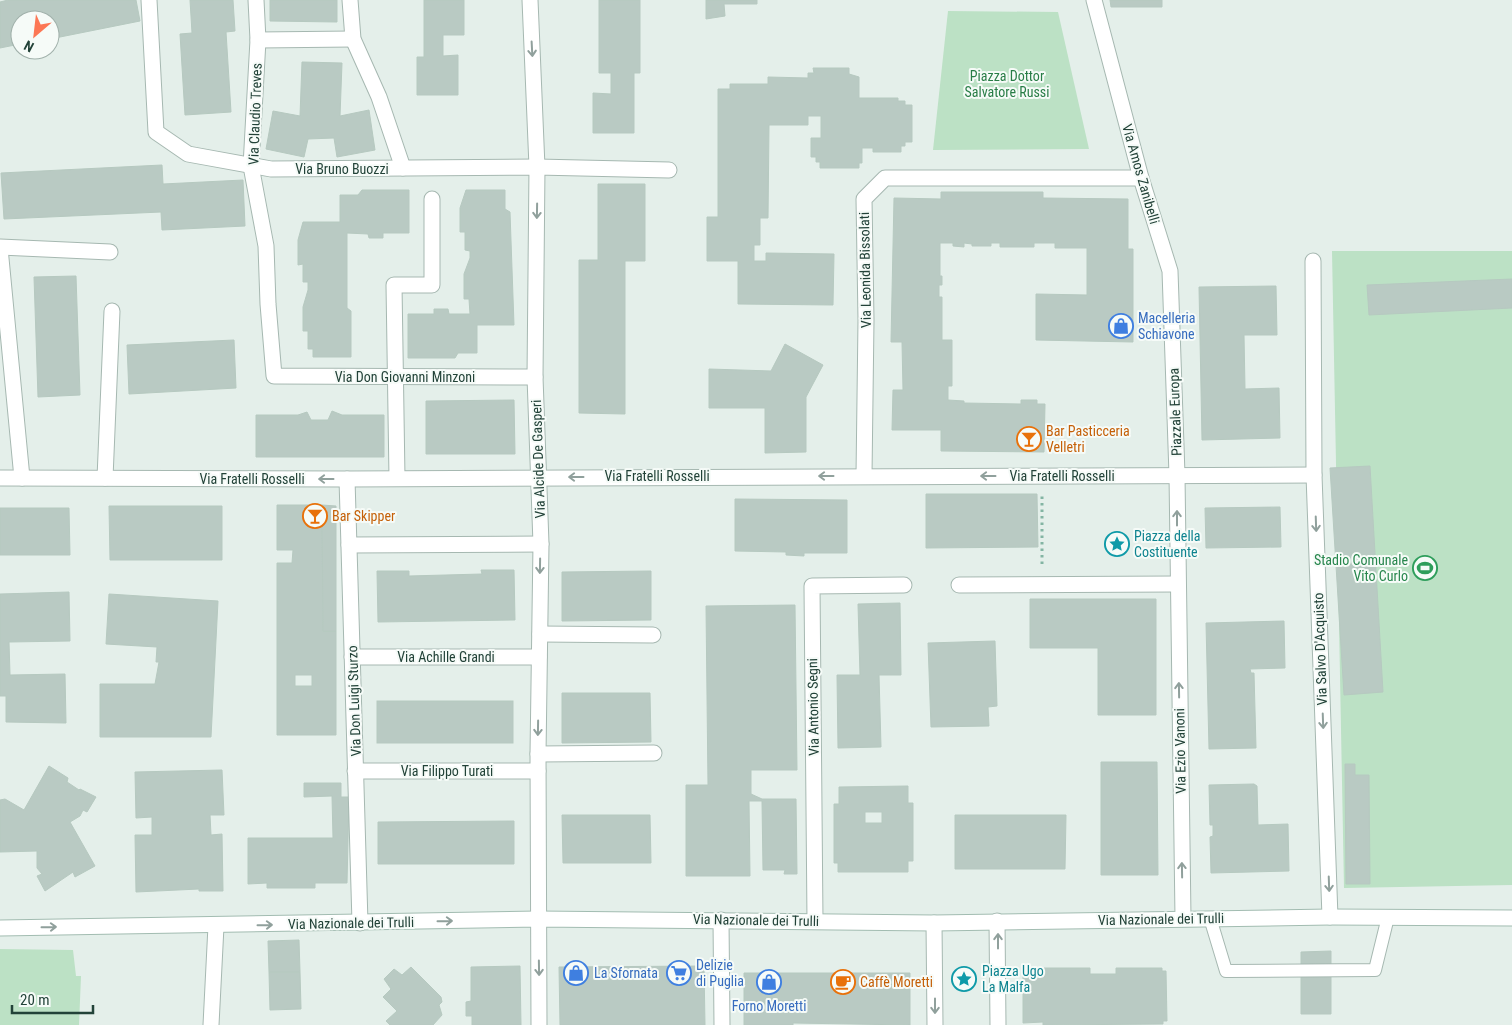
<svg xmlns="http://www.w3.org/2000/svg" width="1512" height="1025" font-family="'Roboto Condensed',sans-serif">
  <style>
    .green { fill: #bce1c5 }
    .building { fill: #b9cac3; stroke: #b6c9c0; fill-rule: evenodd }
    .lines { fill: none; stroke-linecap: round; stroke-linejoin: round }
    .lane-casing { stroke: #a6b8b1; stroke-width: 14 }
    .street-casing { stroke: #a6b8b1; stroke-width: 17 }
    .secondary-casing { stroke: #a2bcb1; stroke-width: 17 }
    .path { stroke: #83b5a3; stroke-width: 3; stroke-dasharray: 2.5 4; stroke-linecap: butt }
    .lane { stroke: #fff; stroke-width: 12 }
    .street { stroke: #fff; stroke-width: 15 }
    .secondary { stroke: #fff; stroke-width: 15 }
    .oneway { stroke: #90a09c }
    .labels { text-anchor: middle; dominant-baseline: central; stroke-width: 4; stroke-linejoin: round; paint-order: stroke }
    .park-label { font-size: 14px; fill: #287d46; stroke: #f6fbf8 }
    .street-label { font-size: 14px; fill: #224238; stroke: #f6fbf8 }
    .shop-label { font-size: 14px; fill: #366cbe; stroke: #f6fbf8; text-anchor: start }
    .food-label { font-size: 14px; fill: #c56008; stroke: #f6fbf8; text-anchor: start }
    .culture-label { font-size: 14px; fill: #0d838f; stroke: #f6fbf8; text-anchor: start }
    .leisure-label { font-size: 14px; fill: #27864d; stroke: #f6fbf8; text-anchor: end }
  </style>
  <rect width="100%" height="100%" fill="#e4efea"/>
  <g class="green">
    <polygon points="948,11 1058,12 1089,149 933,150"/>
    <polygon points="1332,251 1512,251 1512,885 1344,888"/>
    <polygon points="0,949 73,950 76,976 81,976 79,1025 0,1025"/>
  </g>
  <g class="building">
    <polygon points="8,0 136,0 140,21 50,39 50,20 20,20 20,44 0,48 0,2"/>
    <polygon points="190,0 233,0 235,31 226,32 231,112 185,115 180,34 192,33"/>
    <polygon points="270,0 337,0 337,22 270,21"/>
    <polygon points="424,0 464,0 464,35 443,35 443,56 458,55 458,95 417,95 417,57 424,57"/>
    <polygon points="599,0 640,0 640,73 634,73 634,133 593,133 593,93 611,94 611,73 599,73"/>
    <polygon points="706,0 757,0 757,4 724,4 725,16 706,19"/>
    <polygon points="1110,0 1162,0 1162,7 1111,7"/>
    <polygon points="302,62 342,63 340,116 369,110 375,150 337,157 334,138 308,139 304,157 266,149 273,111 300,116"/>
    <polygon points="813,68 849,68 849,74 859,77 859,98 898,98 898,101 905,101 905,105 912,105 912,142 905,142 905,146 901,146 901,152 873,152 873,148 862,148 862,163 859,163 859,168 820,168 820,162 816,162 816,157 811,157 811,138 821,138 821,116 808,116 808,125 769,125 768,218 760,218 760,245 754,245 754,261 766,261 766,253 834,254 833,305 738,304 738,261 707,261 707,217 718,217 718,89 730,89 730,84 768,84 768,77 808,78 808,73 814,73"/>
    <polygon points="162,165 163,184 243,180 245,226 162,230 161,212 4,219 1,173"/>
    <polygon points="598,184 645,184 645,261 625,261 625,414 579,413 579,260 598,260"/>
    <polygon points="362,190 409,190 409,233 383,233 383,238 369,238 368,234 347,233 347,308 351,311 351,357 313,357 313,349 308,349 308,331 303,331 303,307 308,290 308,282 303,282 303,264 298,265 298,240 303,222 340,222 340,195 358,195"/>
    <polygon points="466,190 505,190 505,209 510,212 514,325 477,325 477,353 458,353 455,358 408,358 408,314 434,314 434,309 448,309 449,314 470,314 469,299 464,299 464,274 470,258 470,251 465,250 465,232 460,232 460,208"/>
    <polygon points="941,192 1043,192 1043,198 1128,199 1128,249 1133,249 1133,342 1036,340 1036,294 1087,295 1087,248 1055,248 1055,243 1034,243 1034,247 1000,247 1000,243 991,243 991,246 972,246 972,244 964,243 964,247 953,246 953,243 940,243 940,276 942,276 942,285 939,285 939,297 942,297 942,340 952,340 952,386 948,386 948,400 964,401 964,403 1021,404 1021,400 1037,400 1037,404 1045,404 1044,452 941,451 941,430 892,430 893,390 903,390 902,342 891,342 894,198 941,199"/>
    <polygon points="76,276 80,395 38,397 34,277"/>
    <polygon points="1512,279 1512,308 1369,315 1367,285"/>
    <polygon points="1276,286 1277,335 1244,335 1245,389 1279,388 1280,438 1202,440 1199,287"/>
    <polygon points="234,340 236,388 129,394 127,345"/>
    <polygon points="785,344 823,365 806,397 806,452 765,453 765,408 709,408 709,369 771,371"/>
    <polygon points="514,400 515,454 426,454 426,401"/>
    <polygon points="332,411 342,415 384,415 384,457 256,457 256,415 298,415 307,412 311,420 328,420"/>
    <polygon points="1370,466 1383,692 1344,695 1330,468"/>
    <polygon points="926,494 1037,494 1038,547 926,548"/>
    <polygon points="735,499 847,500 847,553 804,553 804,556 786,555 786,552 735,551"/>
    <path d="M 277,505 L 322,505 L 323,631 L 336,631 L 336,735 L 277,735 L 277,563 L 292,563 L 293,550 L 277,550 ZM 295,675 L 312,675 L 312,686 L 295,686 Z"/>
    <polygon points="322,505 336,506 336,631 323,631"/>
    <polygon points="109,506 222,506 222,560 110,560"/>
    <polygon points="1280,507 1281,547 1206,548 1205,508"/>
    <polygon points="0,508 69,508 70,555 0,555"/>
    <polygon points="481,570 514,570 515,620 378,622 377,571 409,571 409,576 482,574"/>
    <polygon points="651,571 651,620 562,621 562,572"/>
    <polygon points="69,592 70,641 9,642 10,675 65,674 66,723 6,722 6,696 0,696 0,594"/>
    <polygon points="109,594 218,601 211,737 100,737 100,684 155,684 159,662 156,662 157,647 106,644"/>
    <polygon points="1030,599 1156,599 1156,715 1098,715 1098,648 1030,648"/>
    <polygon points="900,603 901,675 879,675 881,747 838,748 837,675 860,675 858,604"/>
    <polygon points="795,605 797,770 751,770 751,794 762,799 796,799 797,874 784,874 785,870 763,870 762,801 749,801 750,876 686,876 686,785 708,785 706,606"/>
    <polygon points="1284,621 1285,668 1250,669 1251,673 1254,673 1256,748 1209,749 1206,623"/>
    <polygon points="995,641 997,706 988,707 989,726 931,727 928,643"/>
    <polygon points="562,693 650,693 651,742 562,743"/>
    <rect x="377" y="701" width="136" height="42"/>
    <polygon points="1101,762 1157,762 1158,875 1101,875"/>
    <polygon points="1345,764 1355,764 1355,775 1369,775 1370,884 1346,884"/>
    <polygon points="49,766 68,778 67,782 79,790 80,789 96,797 87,812 83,810 80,816 70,822 95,866 75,877 73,872 45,891 37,876 42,874 37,868 37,851 0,852 0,800 5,799 24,810"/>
    <polygon points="222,770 224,815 210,815 211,835 222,834 223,891 199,891 199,889 136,892 135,835 152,835 152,817 136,818 135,772"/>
    <polygon points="304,783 341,783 341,797 349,797 347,883 315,883 315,888 267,888 267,883 248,884 248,838 333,838 332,796 304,797"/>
    <polygon points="1254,784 1257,786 1258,825 1288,824 1289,871 1211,873 1210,837 1213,836 1213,825 1210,825 1209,785"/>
    <path d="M 908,786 L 908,803 L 913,803 L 913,861 L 908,861 L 908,872 L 838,872 L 838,863 L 834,863 L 834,804 L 839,804 L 839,787 ZM 865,812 L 882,812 L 882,823 L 865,823 Z"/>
    <polygon points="562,815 650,815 651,863 563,863"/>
    <polygon points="955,815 1066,815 1065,869 955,869"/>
    <polygon points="514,821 514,864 378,864 378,822"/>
    <polygon points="299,940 300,972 269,972 268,941"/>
    <polygon points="1331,951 1331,1014 1301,1014 1301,952"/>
    <polygon points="520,966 521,1025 472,1025 472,1016 466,1016 466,1002 471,1001 471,967"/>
    <polygon points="704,966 705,1025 560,1025 559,967"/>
    <polygon points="411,967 441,997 442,1002 439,1005 442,1015 433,1025 390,1025 386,1021 397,1011 383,997 391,989 384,979 394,969 402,975"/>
    <polygon points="1044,968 1090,968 1090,974 1116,974 1116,968 1162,968 1162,971 1166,971 1167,1021 1163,1021 1163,1024 1043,1025 1043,1022 1023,1023 1023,973 1044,973"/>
    <polygon points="269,972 300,972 301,1009 270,1010"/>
    <polygon points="744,973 910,973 910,1025 793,1023 793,1025 744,1025"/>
  </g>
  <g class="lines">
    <defs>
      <polyline id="lane" points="1210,918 1226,971 1375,970 1388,917"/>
      <g id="street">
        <polyline points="149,0 156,132 188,154 271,169 537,167 669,170"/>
        <polyline points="256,0 258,40 251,166 266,246 268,304 274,376 535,377"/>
        <polyline points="350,0 353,39 379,97 403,168"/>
        <polyline points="530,0 537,167 535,377 541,544 538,754 539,1025"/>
        <polyline points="1094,0 1141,178 1170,271 1177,475 1183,918"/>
        <polyline points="258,40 353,39"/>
        <polyline points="0,247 110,252"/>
        <polyline points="0,248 22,478"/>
        <polyline points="1313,261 1314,475 1330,917"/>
        <polyline points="864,475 866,320 864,199 885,178 1141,178"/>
        <polyline points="0,478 347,479 1314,475"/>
        <polyline points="105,478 112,311"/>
        <polyline points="397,478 394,285 432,285 432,199"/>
        <polyline points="347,479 360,923"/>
        <polyline points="349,545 541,544"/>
        <polyline points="959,585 1177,584"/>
        <polyline points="540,634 653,635"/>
        <polyline points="352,657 539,657"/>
        <polyline points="538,754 654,753"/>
        <polyline points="355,771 538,771"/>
        <polyline points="721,920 722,1025"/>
        <polyline points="815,921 812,586 904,585"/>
        <polyline points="997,921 998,1025"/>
        <polyline points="934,923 935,1025"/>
        <polyline points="211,1025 216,926"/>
      </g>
      <polyline id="secondary" points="0,928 538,919 934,923 1330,917 1512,918"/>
    </defs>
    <use href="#lane" class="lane-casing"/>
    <use href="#street" class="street-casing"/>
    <use href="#secondary" class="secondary-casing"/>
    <polyline class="path" points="1042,564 1042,496"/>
    <use href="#lane" class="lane"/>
    <use href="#street" class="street"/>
    <use href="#secondary" class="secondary"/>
  </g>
  <defs><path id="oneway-shaft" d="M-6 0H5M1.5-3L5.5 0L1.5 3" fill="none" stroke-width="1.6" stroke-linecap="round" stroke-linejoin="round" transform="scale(1.25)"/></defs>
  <g class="oneway">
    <use href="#oneway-shaft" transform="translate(532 49) rotate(87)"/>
    <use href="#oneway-shaft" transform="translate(537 211) rotate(91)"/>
    <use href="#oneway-shaft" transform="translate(826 476) rotate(180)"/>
    <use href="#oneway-shaft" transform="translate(988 476) rotate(-180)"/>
    <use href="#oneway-shaft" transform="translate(576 477) rotate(180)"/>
    <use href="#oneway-shaft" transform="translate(326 479) rotate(-180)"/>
    <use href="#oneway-shaft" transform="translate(1177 518) rotate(-90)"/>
    <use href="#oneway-shaft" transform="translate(1316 524) rotate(88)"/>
    <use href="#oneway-shaft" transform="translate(540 566) rotate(91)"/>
    <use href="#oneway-shaft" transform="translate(1179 690) rotate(-91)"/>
    <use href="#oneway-shaft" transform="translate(1323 721) rotate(88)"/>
    <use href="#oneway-shaft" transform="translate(538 728) rotate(91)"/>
    <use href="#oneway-shaft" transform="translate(1182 870) rotate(-91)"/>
    <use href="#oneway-shaft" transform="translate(1329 884) rotate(88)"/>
    <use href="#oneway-shaft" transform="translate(445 921) rotate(-1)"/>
    <use href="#oneway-shaft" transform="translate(265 925) rotate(-1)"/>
    <use href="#oneway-shaft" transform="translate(49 927) rotate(-1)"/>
    <use href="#oneway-shaft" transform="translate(998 941) rotate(-90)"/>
    <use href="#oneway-shaft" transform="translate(539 968) rotate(89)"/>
    <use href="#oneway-shaft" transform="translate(935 1006) rotate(90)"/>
  </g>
  <defs>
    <symbol id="shop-ring" viewBox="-11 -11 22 22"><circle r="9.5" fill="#f6fbf8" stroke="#3f7fe0" stroke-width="1.5"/><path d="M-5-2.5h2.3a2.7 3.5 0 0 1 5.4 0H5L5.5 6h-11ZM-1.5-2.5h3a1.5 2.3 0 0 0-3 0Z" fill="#3f7fe0"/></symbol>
    <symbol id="bar-ring" viewBox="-11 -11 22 22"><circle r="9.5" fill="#f6fbf8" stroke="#e8710a" stroke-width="1.5"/><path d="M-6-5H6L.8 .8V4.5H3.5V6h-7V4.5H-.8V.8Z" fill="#e8710a"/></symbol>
    <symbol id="sight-ring" viewBox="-11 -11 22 22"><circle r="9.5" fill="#f6fbf8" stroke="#0f9aa8" stroke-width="1.5"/><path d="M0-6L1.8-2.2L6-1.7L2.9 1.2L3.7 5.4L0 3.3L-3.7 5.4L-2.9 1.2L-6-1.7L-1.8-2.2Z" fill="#0f9aa8"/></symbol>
    <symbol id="stadium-ring" viewBox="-11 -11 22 22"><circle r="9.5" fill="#f6fbf8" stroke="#2e9e5b" stroke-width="1.5"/><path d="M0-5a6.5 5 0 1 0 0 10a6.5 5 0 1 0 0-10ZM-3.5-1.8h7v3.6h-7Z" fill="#2e9e5b"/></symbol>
    <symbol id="supermarket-ring" viewBox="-11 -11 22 22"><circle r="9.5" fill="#f6fbf8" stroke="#3f7fe0" stroke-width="1.5"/><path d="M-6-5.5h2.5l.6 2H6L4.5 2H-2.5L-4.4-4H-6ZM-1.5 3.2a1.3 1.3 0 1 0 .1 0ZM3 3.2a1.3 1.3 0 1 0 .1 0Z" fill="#3f7fe0"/></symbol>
    <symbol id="cafe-ring" viewBox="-11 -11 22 22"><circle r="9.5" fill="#f6fbf8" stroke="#e8710a" stroke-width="1.5"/><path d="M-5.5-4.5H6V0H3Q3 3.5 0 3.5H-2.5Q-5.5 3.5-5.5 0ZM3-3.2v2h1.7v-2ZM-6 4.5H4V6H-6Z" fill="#e8710a"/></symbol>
  </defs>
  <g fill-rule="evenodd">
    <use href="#shop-ring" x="1107" y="312" width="28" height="28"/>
    <use href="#bar-ring" x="1015" y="425" width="28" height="28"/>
    <use href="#bar-ring" x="301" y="502" width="28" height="28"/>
    <use href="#sight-ring" x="1103" y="530" width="28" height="28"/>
    <use href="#stadium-ring" x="1411" y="554" width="28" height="28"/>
    <use href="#shop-ring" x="562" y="959" width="28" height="28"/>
    <use href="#supermarket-ring" x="665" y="959" width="28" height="28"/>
    <use href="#sight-ring" x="950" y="965" width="28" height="28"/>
    <use href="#shop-ring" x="755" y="968" width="28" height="28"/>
    <use href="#cafe-ring" x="829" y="968" width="28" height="28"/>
  </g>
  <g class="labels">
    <g class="park-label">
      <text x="1007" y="76">Piazza Dottor<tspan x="1007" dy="16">Salvatore Russi</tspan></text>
    </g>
    <g class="street-label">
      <text transform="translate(255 114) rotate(-88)">Via Claudio Treves</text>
      <text x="342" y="169">Via Bruno Buozzi</text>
      <text transform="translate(1141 174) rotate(74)">Via Amos Zanibelli</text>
      <text transform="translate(865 270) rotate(-91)">Via Leonida Bissolati</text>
      <text x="405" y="377">Via Don Giovanni Minzoni</text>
      <text transform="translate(1175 412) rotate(-92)">Piazzale Europa</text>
      <text transform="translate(538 459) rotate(-92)">Via Alcide De Gasperi</text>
      <text x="657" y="476">Via Fratelli Rosselli</text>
      <text x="1062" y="476">Via Fratelli Rosselli</text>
      <text x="252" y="479">Via Fratelli Rosselli</text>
      <text transform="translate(1320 649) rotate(-92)">Via Salvo D'Acquisto</text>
      <text x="446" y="657">Via Achille Grandi</text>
      <text transform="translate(354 701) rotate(-92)">Via Don Luigi Sturzo</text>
      <text transform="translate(813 707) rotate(-91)">Via Antonio Segni</text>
      <text transform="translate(1180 751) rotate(-91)">Via Ezio Vanoni</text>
      <text x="447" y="771">Via Filippo Turati</text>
      <text transform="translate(1161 919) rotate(-1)">Via Nazionale dei Trulli</text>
      <text transform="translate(756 920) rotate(1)">Via Nazionale dei Trulli</text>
      <text transform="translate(351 923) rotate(-1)">Via Nazionale dei Trulli</text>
    </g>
    <g class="shop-label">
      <text x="1138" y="318">Macelleria<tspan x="1138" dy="16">Schiavone</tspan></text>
      <text x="696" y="965">Delizie<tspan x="696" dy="16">di Puglia</tspan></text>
      <text x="594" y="973">La Sfornata</text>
      <text x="769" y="1006" text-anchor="middle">Forno Moretti</text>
    </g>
    <g class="food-label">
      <text x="1046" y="431">Bar Pasticceria<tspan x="1046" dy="16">Velletri</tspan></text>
      <text x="332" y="516">Bar Skipper</text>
      <text x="860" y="982">Caffè Moretti</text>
    </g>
    <g class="culture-label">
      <text x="1134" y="536">Piazza della<tspan x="1134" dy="16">Costituente</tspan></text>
      <text x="982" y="971">Piazza Ugo<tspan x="982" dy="16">La Malfa</tspan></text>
    </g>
    <g class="leisure-label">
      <text x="1408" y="560">Stadio Comunale<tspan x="1408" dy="16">Vito Curlo</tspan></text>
    </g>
  </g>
  <g transform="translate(35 35) rotate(208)"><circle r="24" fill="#f6fbf8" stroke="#a1b1ab"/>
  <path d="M0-4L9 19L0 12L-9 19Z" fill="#fc7755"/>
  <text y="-8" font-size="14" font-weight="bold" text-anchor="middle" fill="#224238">N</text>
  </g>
  <path d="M12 1005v8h81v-8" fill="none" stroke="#224238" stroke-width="2.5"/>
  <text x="20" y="1005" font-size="15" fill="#224238" stroke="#f6fbf8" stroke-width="4" paint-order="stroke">20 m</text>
</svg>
